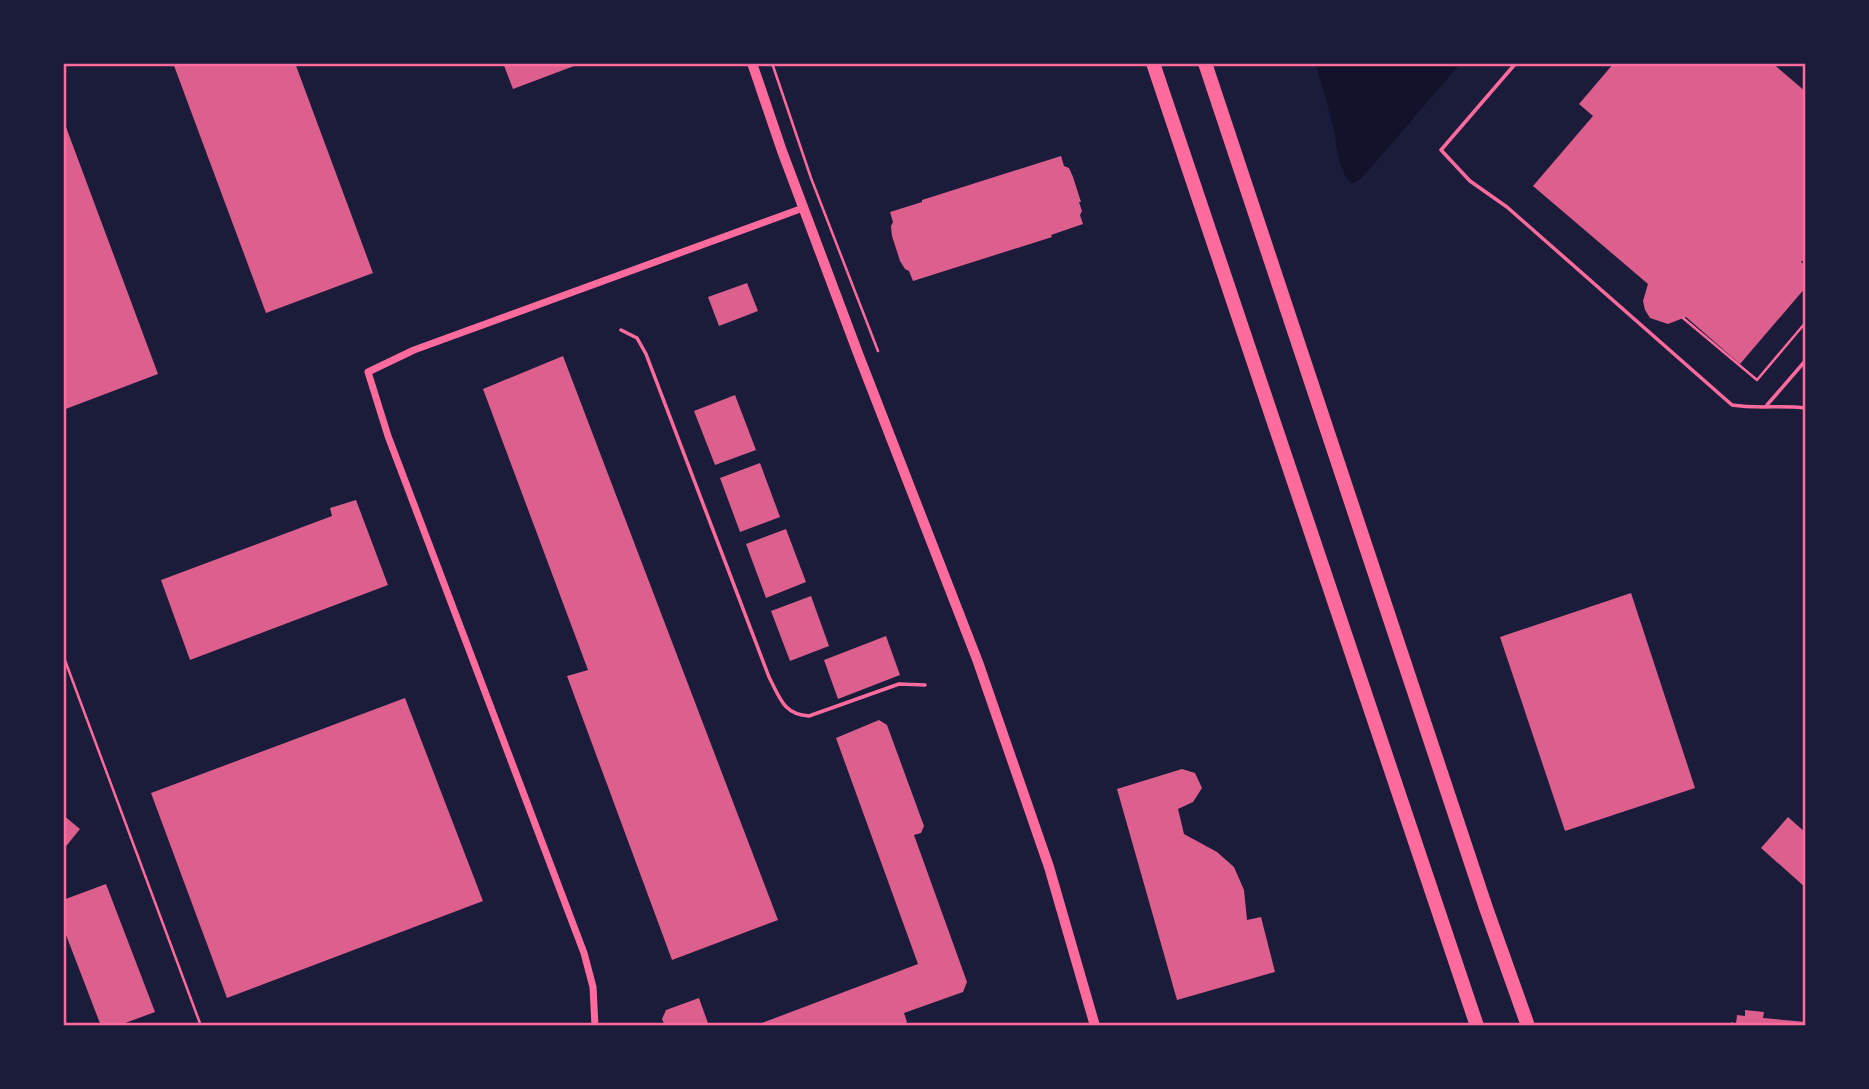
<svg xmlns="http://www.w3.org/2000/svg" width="1869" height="1089" font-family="Quicksand,sans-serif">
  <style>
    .water { fill: #12122b }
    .building { fill: #dd5f8e }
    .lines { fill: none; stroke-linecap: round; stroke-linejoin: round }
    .path { stroke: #ff6b9d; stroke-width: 2.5 }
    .service { stroke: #ff6b9d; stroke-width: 3.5 }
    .minor { stroke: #ff6b9d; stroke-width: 7 }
    .tertiary { stroke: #ff6b9d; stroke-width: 10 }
    .motorway { stroke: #ff6b9d; stroke-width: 14 }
    .neatline { fill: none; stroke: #ff6b9d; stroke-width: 2.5 }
  </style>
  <rect width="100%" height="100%" fill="#1b1b3a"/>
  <path class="water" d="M 1315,63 L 1461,63 L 1361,179 L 1352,184 C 1337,170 1337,141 1332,122 C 1327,102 1321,82 1315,63 Z"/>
  <g class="building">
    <polygon points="173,63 295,63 373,273 266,313"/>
    <polygon points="503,63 582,63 513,89"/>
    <polygon points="1614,63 1772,63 1806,92 1806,257 1801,262 1806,266 1806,287 1740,364 1686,317 1668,324 1650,318 1645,310 1643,301 1648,284 1533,186 1593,116 1579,104"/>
    <polygon points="63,119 158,374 63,410"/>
    <polygon points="1061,156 1064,166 1069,168 1073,177 1081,202 1079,202 1082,211 1080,215 1083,224 1051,235 1052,237 913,281 909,271 905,269 900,261 892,236 891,226 893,222 890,212 922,202 922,200"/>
    <polygon points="747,283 758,311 719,326 708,297"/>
    <polygon points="563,356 778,920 672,960 567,676 588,670 483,389"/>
    <polygon points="735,395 756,450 715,465 694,411"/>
    <polygon points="760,463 780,517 740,532 720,478"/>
    <polygon points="356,500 388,585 190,660 161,580 332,516 330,508"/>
    <polygon points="786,529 806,582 766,598 746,544"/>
    <polygon points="1631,593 1695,788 1565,831 1500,637"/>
    <polygon points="811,596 829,646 790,661 771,611"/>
    <polygon points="886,636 900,675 838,699 824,660"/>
    <polygon points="405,698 483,901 227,998 151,793"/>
    <polygon points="879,720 887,725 924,826 921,833 914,835 967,982 963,992 904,1013 907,1022 904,1026 754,1026 918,964 836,738"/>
    <polygon points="1182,769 1195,773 1202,788 1193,802 1178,809 1184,834 1217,852 1234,867 1244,890 1247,920 1261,917 1275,972 1177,1000 1117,789"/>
    <polygon points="63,815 80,829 63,850"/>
    <polygon points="1788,817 1806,833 1806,888 1761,848"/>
    <polygon points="106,884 155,1012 117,1026 101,1026 63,927 63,900"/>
    <polygon points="699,998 709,1026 665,1026 662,1019 666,1010"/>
    <polygon points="1745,1010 1764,1012 1763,1018 1806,1022 1806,1026 1730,1026 1731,1022 1736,1024 1737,1015 1745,1016"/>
  </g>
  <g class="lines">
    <g class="path">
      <polyline points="772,63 811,178 878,351"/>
      <polyline points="1683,318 1757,380 1806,322"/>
      <polyline points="63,655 201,1026"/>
    </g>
    <g class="service">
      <path d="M 1516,63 L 1441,150 L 1470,181 L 1507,207 L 1732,405 C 1757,409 1781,405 1806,408"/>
      <path d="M 621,330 L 637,338 L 646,354 L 769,677 C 780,698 783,714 809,716 L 899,684 L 925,685"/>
      <polyline points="1767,405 1806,360"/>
    </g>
    <polyline class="minor" points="595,1026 593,987 584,953 388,436 368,372 414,350 803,208"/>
    <polyline class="tertiary" points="752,63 782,151 859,356 978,662 1049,867 1095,1026"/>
    <g class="motorway">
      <polyline points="1153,63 1477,1026"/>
      <polyline points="1205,63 1486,908 1528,1026"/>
    </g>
  </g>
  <rect width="1869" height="1089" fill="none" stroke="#1b1b3a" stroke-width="130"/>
  <rect x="65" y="65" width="1739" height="959" class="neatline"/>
</svg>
